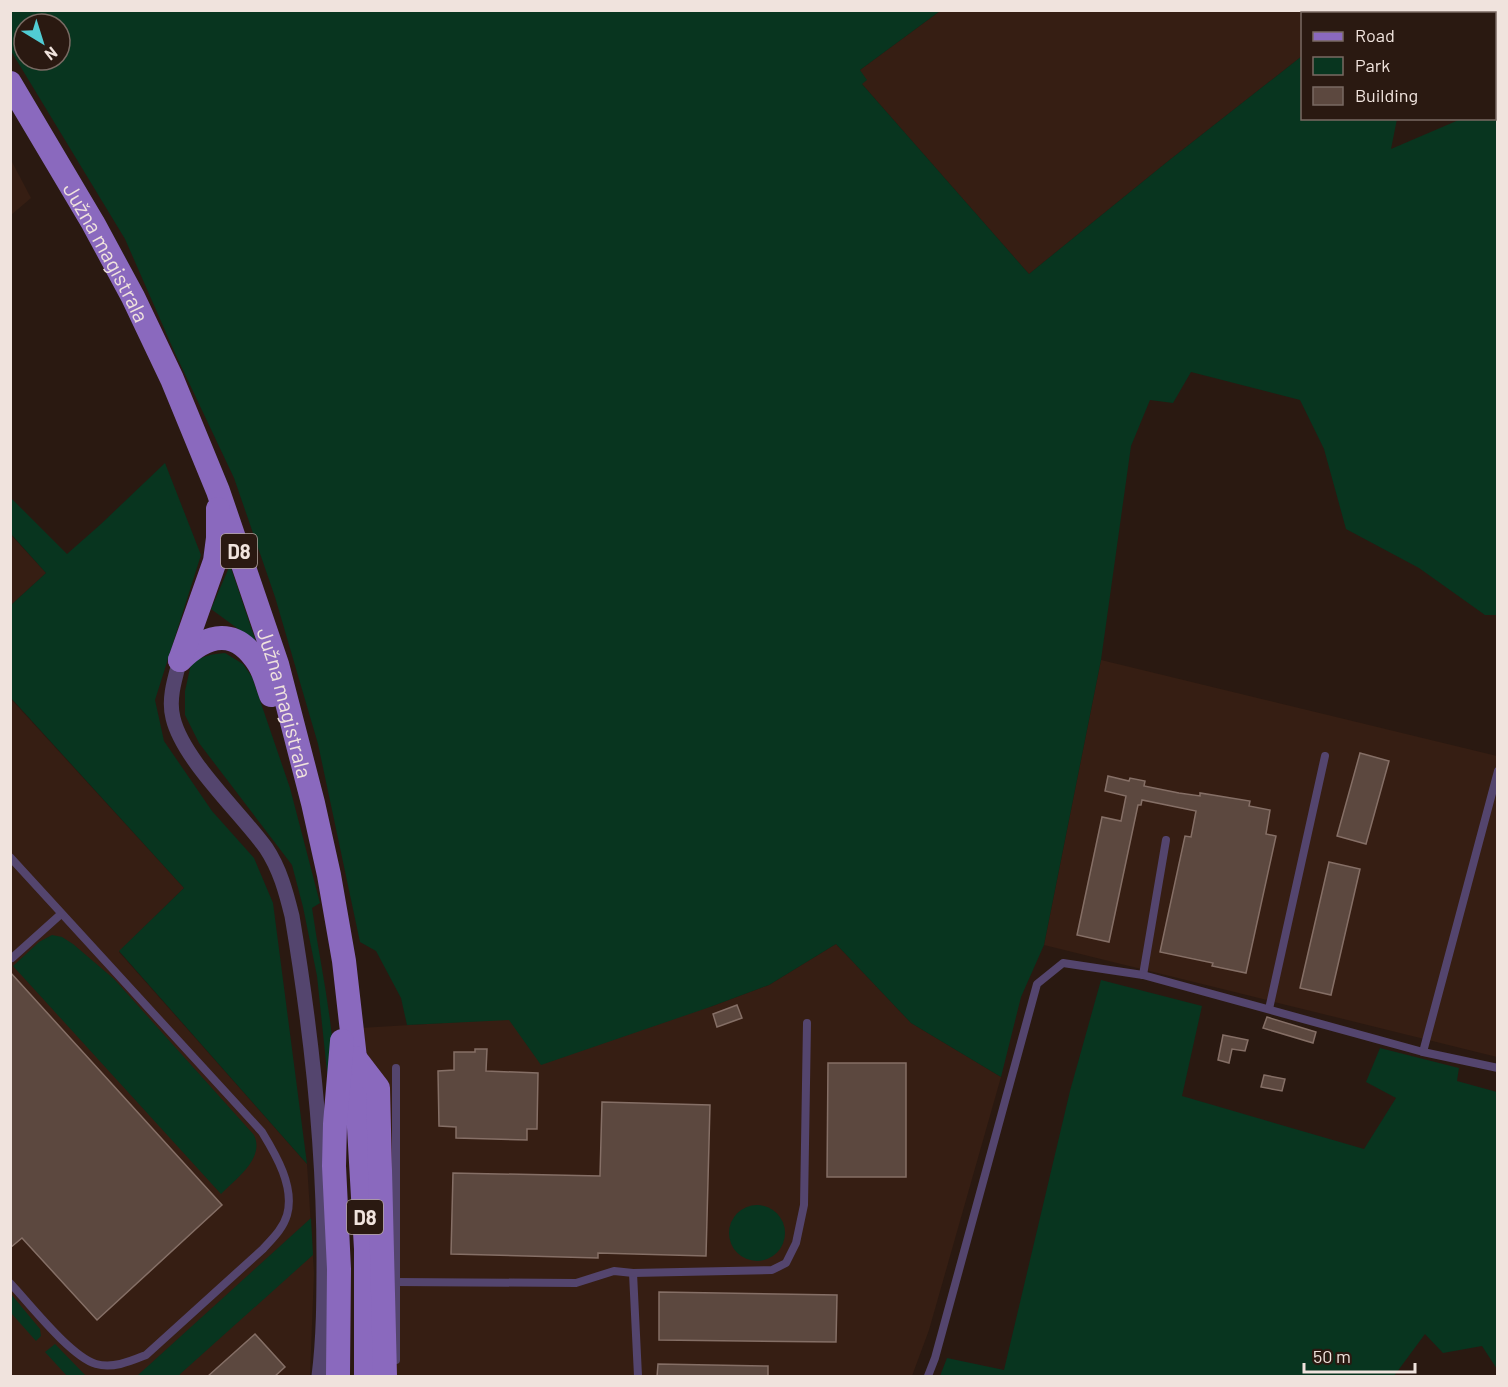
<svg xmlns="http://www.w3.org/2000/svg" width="1508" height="1387" font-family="Barlow,sans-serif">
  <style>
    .built { fill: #361e13 }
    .green { fill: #08351f; fill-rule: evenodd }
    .building { fill: #5c483f; stroke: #856f66; stroke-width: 1.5 }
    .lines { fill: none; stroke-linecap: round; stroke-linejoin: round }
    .service { stroke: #54456e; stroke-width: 8 }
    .minor { stroke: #54456e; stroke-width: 15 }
    .primary { stroke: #8a69be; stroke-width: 24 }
    .labels { text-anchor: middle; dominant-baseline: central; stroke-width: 5; stroke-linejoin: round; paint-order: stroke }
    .shield { fill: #2a1911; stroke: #b5a6a0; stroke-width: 1.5 }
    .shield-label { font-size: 20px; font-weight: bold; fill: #f0e3dd }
    .street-label { font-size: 21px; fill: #f0e3dd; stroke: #2a1911 }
  </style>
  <rect width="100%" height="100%" fill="#2a1911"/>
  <g class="built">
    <polygon points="940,11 1362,11 1358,13 1302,14 1302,56 1167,162 1029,274 862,84 860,70"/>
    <polygon points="11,160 31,198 11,215 10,215"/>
    <polygon points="10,534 46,573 11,605 10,605"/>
    <polygon points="1101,660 1497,756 1497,1057 1044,945"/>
    <polygon points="10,698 184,888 119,952 307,1164 314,1273 310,1376 11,1376"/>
    <polygon points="836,944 911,1023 1001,1077 929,1330 912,1376 376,1376 360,1028 710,1007 769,985"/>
  </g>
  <g class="green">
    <path d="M 11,10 L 940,11 L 860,70 L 867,80 L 862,84 L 1029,274 L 1167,162 L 1302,56 L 1302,118 L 1397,119 L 1391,149 L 1461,119 L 1494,118 L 1495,103 L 1497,102 L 1497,615 L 1485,615 L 1419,568 L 1346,529 L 1324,449 L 1300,400 L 1191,372 L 1173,403 L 1150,400 L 1131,446 L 1101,660 L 1044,945 L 1021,997 L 1001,1077 L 911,1023 L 836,944 L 769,985 L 710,1007 L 541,1065 L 509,1020 L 407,1025 L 401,998 L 376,951 L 360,942 L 318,744 L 275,597 L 234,478 L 174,351 L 125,239 L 11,51 ZM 24,24 L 60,24 L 60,60 L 24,60 Z"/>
    <polygon points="1362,11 1497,11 1497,26 1495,28 1494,14 1358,13"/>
    <polygon points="165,463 201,555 155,700 164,741 212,811 254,858 273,903 307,1164 119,951 184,888 11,698 11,605 46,573 11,534 11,498 67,554 101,524"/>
    <polygon points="230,565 256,642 211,609"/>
    <path d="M 225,653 L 243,664 L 252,677 L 290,788 L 320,903 L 312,908 C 322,978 341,1049 332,1120 L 317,976 L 303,907 L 292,865 L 199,743 L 185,715 L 185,691 L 191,664 C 202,656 211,654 225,653 Z"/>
    <path d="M 52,935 L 62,937 L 73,944 L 114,979 L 254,1135 C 265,1158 237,1178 221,1194 L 13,966 L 39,942 Z"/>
    <polygon points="1101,980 1202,1006 1182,1096 1364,1149 1396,1098 1366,1082 1380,1048 1459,1068 1457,1081 1497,1092 1497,1369 1482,1346 1443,1353 1425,1334 1394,1376 940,1376 947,1358 1004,1370 1070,1091"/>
    <circle cx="757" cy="1233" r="28"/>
    <polygon points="311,1218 313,1255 178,1376 137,1376"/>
    <polygon points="11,1294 40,1329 41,1336 36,1341 11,1313"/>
    <polygon points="55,1344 86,1376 67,1376 45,1352"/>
  </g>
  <g class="building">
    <polygon points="1360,753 1389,761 1366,844 1337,836"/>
    <polygon points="1108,776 1129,781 1130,778 1145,781 1144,786 1179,793 1200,796 1200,793 1250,801 1249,806 1270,810 1266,834 1276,836 1246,973 1212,966 1213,963 1160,952 1185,836 1191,837 1196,811 1142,800 1141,805 1138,805 1109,942 1077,935 1102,817 1121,821 1126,796 1105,791"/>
    <polygon points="1329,862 1360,869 1331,995 1300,988"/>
    <polygon points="10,972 222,1205 97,1320 22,1238 10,1248"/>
    <polygon points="737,1005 742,1018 717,1027 713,1014"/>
    <polygon points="1267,1017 1316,1032 1313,1043 1263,1028"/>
    <polygon points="1223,1035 1248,1040 1245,1051 1232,1049 1229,1063 1218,1060"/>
    <polygon points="475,1049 487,1049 486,1071 538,1073 537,1129 527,1129 527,1140 456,1138 456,1127 439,1126 438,1071 454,1070 454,1052 475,1052"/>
    <polygon points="828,1063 906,1063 906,1177 827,1177"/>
    <polygon points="1264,1075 1285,1079 1282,1091 1261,1087"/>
    <polygon points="602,1102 710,1105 706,1256 598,1253 598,1258 451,1254 453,1173 600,1176"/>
    <polygon points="659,1292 837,1295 836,1342 659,1340"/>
    <polygon points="255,1334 285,1367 274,1377 207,1377"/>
    <polygon points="658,1364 768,1366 768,1377 657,1377"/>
  </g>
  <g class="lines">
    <g class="service">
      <path d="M 10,857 L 262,1132 C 276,1155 295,1187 287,1215 C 283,1229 272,1239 263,1249 L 146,1355 C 131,1361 113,1369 96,1364 C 70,1356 30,1304 10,1283"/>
      <polyline points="12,958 61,914"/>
      <polyline points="1143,975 1166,840"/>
      <polyline points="1269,1009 1325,756"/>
      <polyline points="1423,1052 1498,771"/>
      <polyline points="396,1068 396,1360"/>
      <polyline points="633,1273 638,1376"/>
      <polyline points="395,1282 576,1283 614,1271 633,1273 772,1270 786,1263 796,1243 804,1205 807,1023"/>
      <polyline points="928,1376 935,1358 1037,984 1063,963 1143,975 1423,1052 1498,1068"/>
    </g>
    <path class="minor" d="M 180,660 C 175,678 168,699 173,718 C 183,760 240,812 266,848 C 280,869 286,892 292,916 C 311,1029 324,1143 324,1258 C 324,1297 324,1337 319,1376"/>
    <g class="primary">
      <path id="s1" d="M 10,83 L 93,223 L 133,297 L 172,379 L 218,491 L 277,664 L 313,803 L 329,875 L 344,961 L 355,1058 L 366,1249 L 366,1376"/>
      <path d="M 180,660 C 208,633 236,627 259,664 C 265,673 267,685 271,695"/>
      <polyline points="180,660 215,561 218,538 218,509"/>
      <polyline points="355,1058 378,1088 385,1376"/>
      <polyline points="338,1376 339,1269 334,1166 335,1124 342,1041"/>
    </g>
  </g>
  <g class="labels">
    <g class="shield">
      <rect x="221" y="534" width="36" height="34" rx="4.5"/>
      <rect x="347" y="1200" width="36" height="34" rx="4.5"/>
    </g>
    <g class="shield-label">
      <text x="239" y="551">D8</text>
      <text x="365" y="1217">D8</text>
    </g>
    <g class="street-label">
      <text stroke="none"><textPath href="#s1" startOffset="195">Južna magistrala</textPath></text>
      <text stroke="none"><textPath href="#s1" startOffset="681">Južna magistrala</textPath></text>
    </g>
  </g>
  <rect width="1508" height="1387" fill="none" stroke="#f0e3dd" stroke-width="24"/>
  <rect x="1301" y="12" width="195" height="108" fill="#2a1911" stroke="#796a63" stroke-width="1.5"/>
  <rect x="1313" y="32" width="30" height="9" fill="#8a69be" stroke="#796a63" stroke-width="1.5"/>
  <text x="1355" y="42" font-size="18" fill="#f0e3dd">Road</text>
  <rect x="1313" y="57" width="30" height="18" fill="#08351f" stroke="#796a63" stroke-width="1.5"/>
  <text x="1355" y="72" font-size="18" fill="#f0e3dd">Park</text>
  <rect x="1313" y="87" width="30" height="18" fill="#5c483f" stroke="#796a63" stroke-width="1.5"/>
  <text x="1355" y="102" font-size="18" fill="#f0e3dd">Building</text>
  <g transform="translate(42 42) rotate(142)"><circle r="28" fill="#2a1911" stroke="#796a63" stroke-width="1.5"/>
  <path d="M0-4.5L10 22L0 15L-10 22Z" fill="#51ccd4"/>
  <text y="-9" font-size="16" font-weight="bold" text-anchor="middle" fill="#f0e3dd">N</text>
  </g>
  <path d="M1304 1363v9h111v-9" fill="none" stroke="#f0e3dd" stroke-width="3"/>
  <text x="1313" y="1363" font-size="18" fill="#f0e3dd" stroke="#2a1911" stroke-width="4.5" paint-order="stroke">50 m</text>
</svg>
